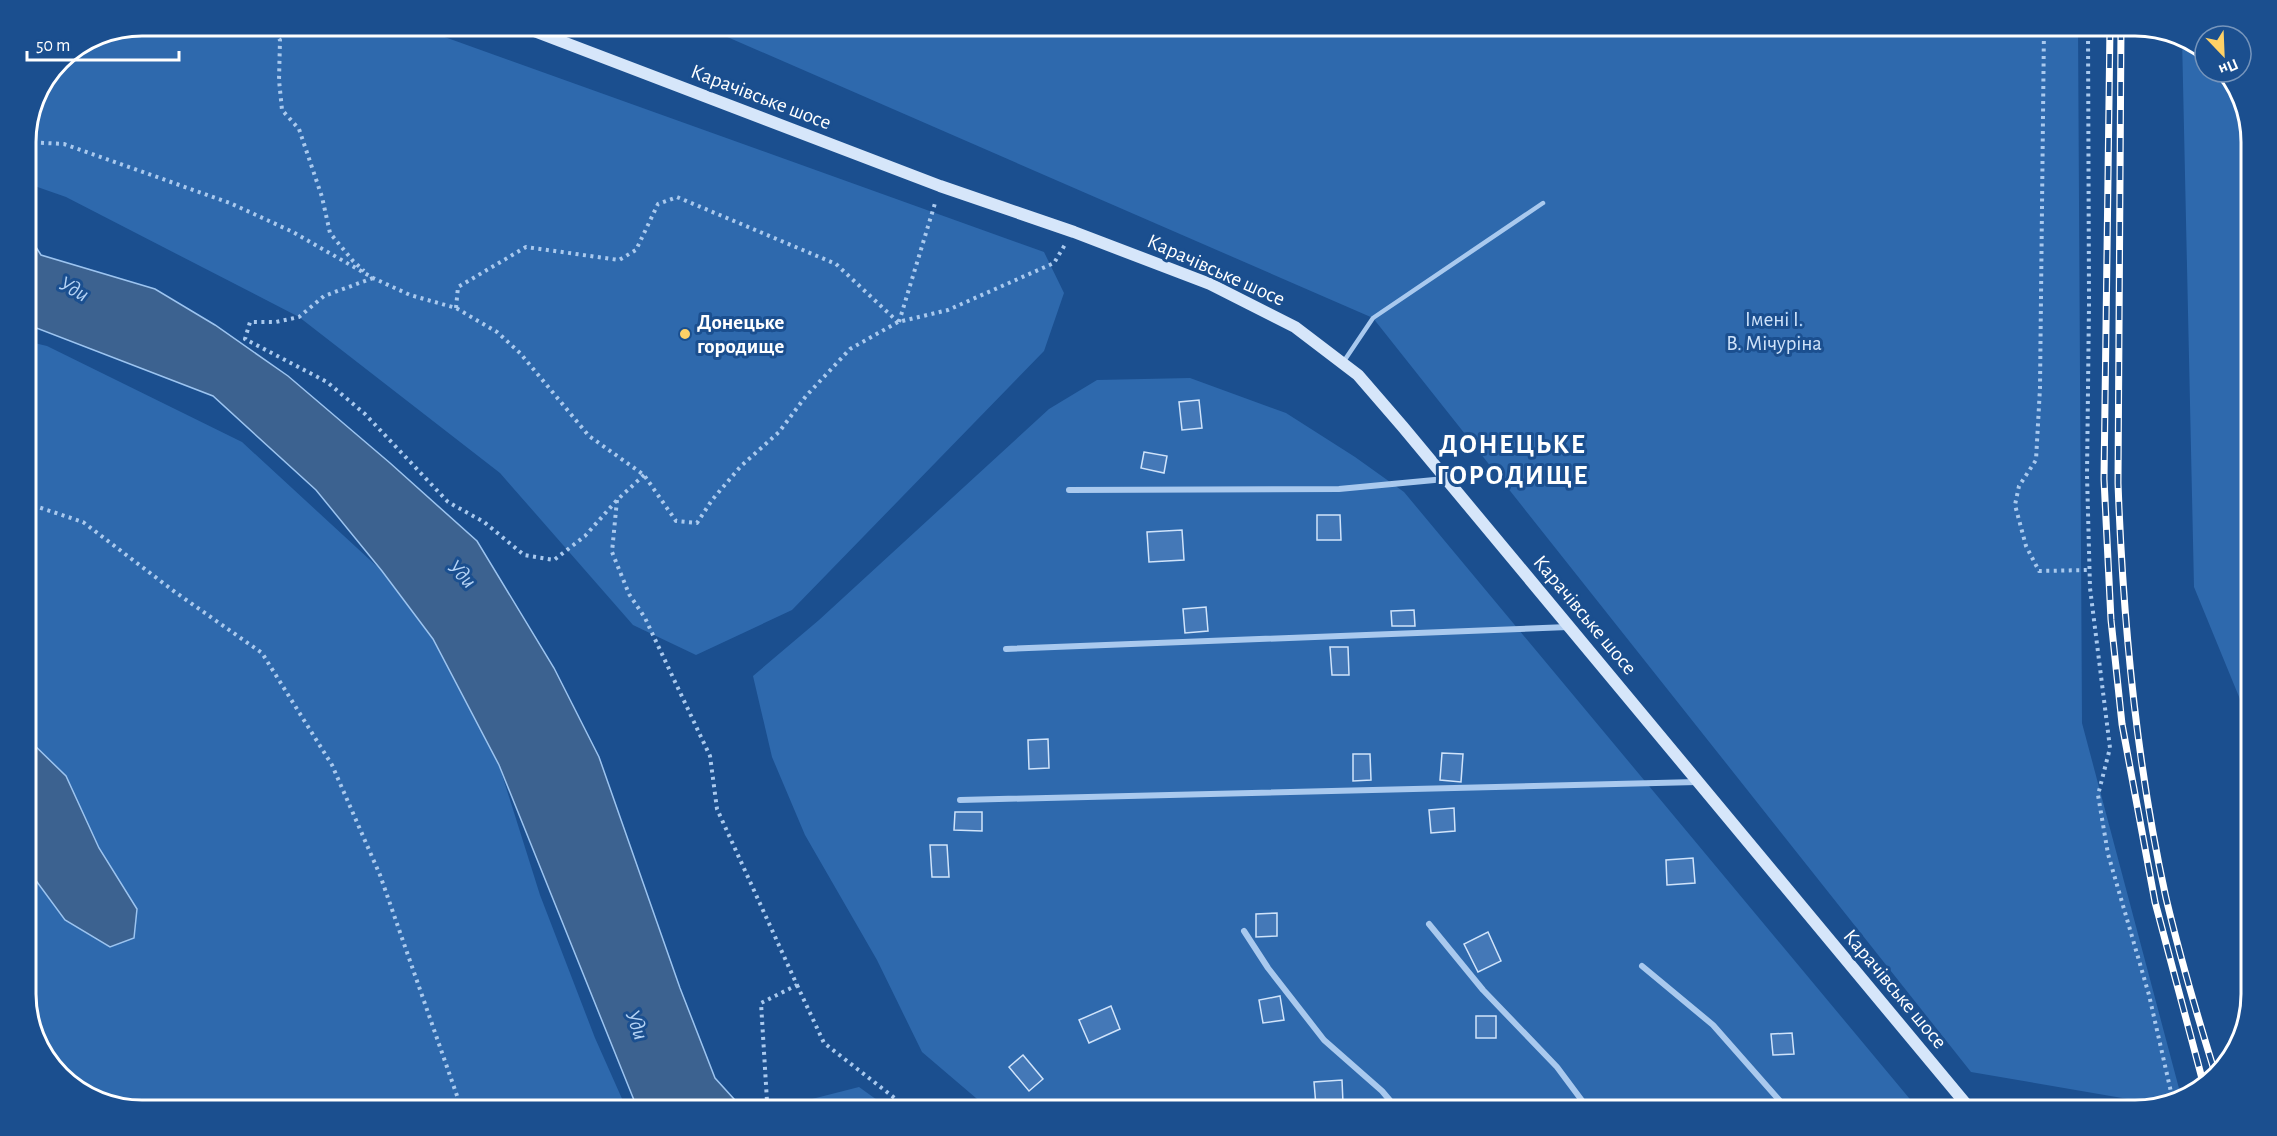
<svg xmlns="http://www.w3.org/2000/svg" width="2277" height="1136" font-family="'Alegreya Sans',sans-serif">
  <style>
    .green { fill: #2e69ad }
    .water { fill: #3c6290; stroke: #9cc4f0; stroke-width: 1.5 }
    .building { fill: #4478b7; stroke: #cfe3fa; stroke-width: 1.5 }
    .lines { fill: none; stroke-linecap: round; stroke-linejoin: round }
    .path { stroke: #a9c9ee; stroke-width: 4; stroke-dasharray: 3 4.5; stroke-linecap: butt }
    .service { stroke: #a9c9ee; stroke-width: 4.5 }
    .minor { stroke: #a9c9ee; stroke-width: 6 }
    .secondary { stroke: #d6e6fa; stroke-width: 12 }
    .rail-casing { stroke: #fff; stroke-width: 7 }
    .rail { stroke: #1b4f8f; stroke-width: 4.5; stroke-dasharray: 14; stroke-linecap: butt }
    .poi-dot { fill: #ffd166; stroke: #1b4f8f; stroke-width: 2 }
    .labels { text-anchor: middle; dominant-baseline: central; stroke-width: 6; stroke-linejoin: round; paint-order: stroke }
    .street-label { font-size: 21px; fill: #fff; stroke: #1b4f8f }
    .park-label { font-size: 21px; fill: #cfe3fa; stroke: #1b4f8f }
    .poi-label { font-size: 21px; font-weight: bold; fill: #fff; stroke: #1b4f8f; text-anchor: start }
    .water-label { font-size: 22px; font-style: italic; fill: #b5d3f5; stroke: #1b4f8f }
    .district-label { font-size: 27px; font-weight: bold; letter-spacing: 1.5px; fill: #fff; stroke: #1b4f8f }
    .rim { fill: none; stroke: #fff; stroke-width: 3 }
  </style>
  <rect width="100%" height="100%" fill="#1b4f8f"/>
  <g class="green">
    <polygon points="142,26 414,26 1044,252 1064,293 1044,351 792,610 696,655 633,625 500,473 299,317 66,197 26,183 26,135 35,97 60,60 95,36"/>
    <polygon points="702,26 2078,26 2082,723 2181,1096 2157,1104 1971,1072 1373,318"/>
    <polygon points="2182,37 2186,37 2205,54 2205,72 2226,72 2232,77 2251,135 2251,726 2194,587"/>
    <polygon points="26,341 47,346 242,442 382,571 433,639 499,765 540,895 595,1038 627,1110 142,1110 91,1099 45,1059 26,1002"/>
    <polygon points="1190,378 1286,413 1355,457 1404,492 1919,1110 990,1110 922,1052 877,960 805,835 772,757 753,676 819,620 1049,409 1097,380"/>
    <polygon points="859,1087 891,1110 769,1110"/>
  </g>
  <g class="water">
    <polygon points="26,234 29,236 41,255 155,289 215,325 288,376 390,463 477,541 554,668 599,757 680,988 715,1078 744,1110 638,1110 499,765 433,639 382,571 316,490 213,396 26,324"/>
    <polygon points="26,737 66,776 99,848 137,909 134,938 110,947 65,920 26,867"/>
  </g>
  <g class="building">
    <polygon points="1199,400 1202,428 1182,430 1179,402"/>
    <polygon points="1144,452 1167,456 1164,473 1141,468"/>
    <polygon points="1317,515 1340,515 1341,540 1317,540"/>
    <polygon points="1182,530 1184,560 1149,562 1147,532"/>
    <polygon points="1206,607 1208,631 1185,633 1183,609"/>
    <polygon points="1414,610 1415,626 1392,626 1391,611"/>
    <polygon points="1330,647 1348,647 1349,675 1332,675"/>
    <polygon points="1048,739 1049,768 1029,769 1028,740"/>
    <polygon points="1442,753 1463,754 1461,782 1440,780"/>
    <polygon points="1353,754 1370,754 1371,780 1353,781"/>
    <polygon points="1454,808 1455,831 1431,833 1429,810"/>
    <polygon points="955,812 982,812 982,831 954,830"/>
    <polygon points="930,845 947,845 949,877 932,877"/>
    <polygon points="1693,858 1695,883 1667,885 1666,860"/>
    <polygon points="1277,913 1277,936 1256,937 1256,914"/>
    <polygon points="1488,932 1501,961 1478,972 1464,944"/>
    <polygon points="1280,996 1284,1020 1263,1023 1259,1000"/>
    <polygon points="1111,1006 1120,1029 1089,1043 1079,1020"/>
    <rect x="1476" y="1016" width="20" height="22"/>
    <polygon points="1792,1033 1794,1054 1773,1055 1771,1034"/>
    <polygon points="1023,1055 1043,1079 1029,1091 1009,1067"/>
    <polygon points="1342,1080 1343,1103 1316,1106 1314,1082"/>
  </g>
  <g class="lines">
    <g class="path">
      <polyline points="271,26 280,40 279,80 282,110 299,129 322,197 330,233 353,261 364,271"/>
      <polyline points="2044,26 2040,388 2036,460 2019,486 2015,505 2026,546 2039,571 2089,570"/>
      <polyline points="2088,26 2089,304 2087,475 2090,588 2110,748 2098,795 2108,854 2149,995 2171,1092 2177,1098"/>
      <polyline points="26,142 64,144 230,203 293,232 373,278 410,295 456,308 497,332 520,353 589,436 644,475 676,521 697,523 712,500 741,466 779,432 806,396 850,349 898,322 948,310 1054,263 1066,243"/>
      <polyline points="373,278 324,296 299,317 276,322 250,322 245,339 327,382 365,414 448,502 484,522 524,555 554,560 585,536 617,500 644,475"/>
      <polyline points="456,308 458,287 526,247 619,260 636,250 658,204 677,197 836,264 898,322"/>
      <polyline points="899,322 936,200"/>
      <polyline points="617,500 612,552 629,594 645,618 710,756 717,809 797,985 761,1003 767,1101 771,1110"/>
      <polyline points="26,503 83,522 175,592 262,653 332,765 380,875 462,1110"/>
      <polyline points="797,985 824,1043 910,1110"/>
    </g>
    <polyline class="service" points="1344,361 1373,318 1543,203"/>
    <g class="minor">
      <polyline points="1069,490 1339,489 1445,479"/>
      <polyline points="1006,649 1568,627"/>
      <polyline points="960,800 1697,782"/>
      <polyline points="1429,924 1483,990 1557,1067 1589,1110"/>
      <polyline points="1244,931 1268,968 1324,1040 1382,1091 1398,1110"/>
      <polyline points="1642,966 1713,1025 1788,1110"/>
    </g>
    <polyline class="secondary" points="521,26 940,186 1074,232 1210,284 1295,327 1358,375 1403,427 1971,1110"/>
    <defs>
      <g id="rail">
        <polyline points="2110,26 2104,479 2111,620 2122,724 2155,902 2204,1086"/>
        <path d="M 2121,26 L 2118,483 C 2123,621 2136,762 2166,898 C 2180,957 2197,1015 2215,1073"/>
      </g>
    </defs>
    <use href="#rail" class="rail-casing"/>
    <use href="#rail" class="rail"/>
  </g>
  <circle class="poi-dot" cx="685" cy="334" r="6"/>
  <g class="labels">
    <g class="street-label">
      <text transform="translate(761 97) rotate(21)">Карачівське шосе</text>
      <text transform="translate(1216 270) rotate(24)">Карачівське шосе</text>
      <text transform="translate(1585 615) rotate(50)">Карачівське шосе</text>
      <text transform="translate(1895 989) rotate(50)">Карачівське шосе</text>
    </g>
    <g class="park-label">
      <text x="1774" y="319">Імені І.<tspan x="1774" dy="24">В. Мічуріна</tspan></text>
    </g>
    <g class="poi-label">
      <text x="697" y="322">Донецьке<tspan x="697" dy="24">городище</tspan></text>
    </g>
    <g class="water-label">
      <text transform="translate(74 289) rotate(29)">Уди</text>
      <text transform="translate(462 574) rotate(46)">Уди</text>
      <text transform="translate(637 1025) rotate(70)">Уди</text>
    </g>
    <g class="district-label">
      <text x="1513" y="444">ДОНЕЦЬКЕ<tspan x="1513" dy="31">ГОРОДИЩЕ</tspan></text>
    </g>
  </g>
  <path d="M0 0H2277V1136H0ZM142 36H2135A106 106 0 0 1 2241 142V994A106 106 0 0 1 2135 1100H142A106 106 0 0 1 36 994V142A106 106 0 0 1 142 36Z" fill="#1b4f8f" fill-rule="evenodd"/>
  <path class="rim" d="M142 36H2135A106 106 0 0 1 2241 142V994A106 106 0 0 1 2135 1100H142A106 106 0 0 1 36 994V142A106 106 0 0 1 142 36Z"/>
  <g transform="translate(2223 54) rotate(157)"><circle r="28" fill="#1b4f8f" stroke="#7695bc" stroke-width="1.5"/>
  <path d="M0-4.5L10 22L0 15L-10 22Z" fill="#ffd166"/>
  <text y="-9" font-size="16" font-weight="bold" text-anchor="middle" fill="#ffffff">Пн</text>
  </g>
  <path d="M27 51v9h152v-9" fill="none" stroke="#ffffff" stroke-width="3"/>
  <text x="36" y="51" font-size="18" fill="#ffffff" stroke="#1b4f8f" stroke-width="4.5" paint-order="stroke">50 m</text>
</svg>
